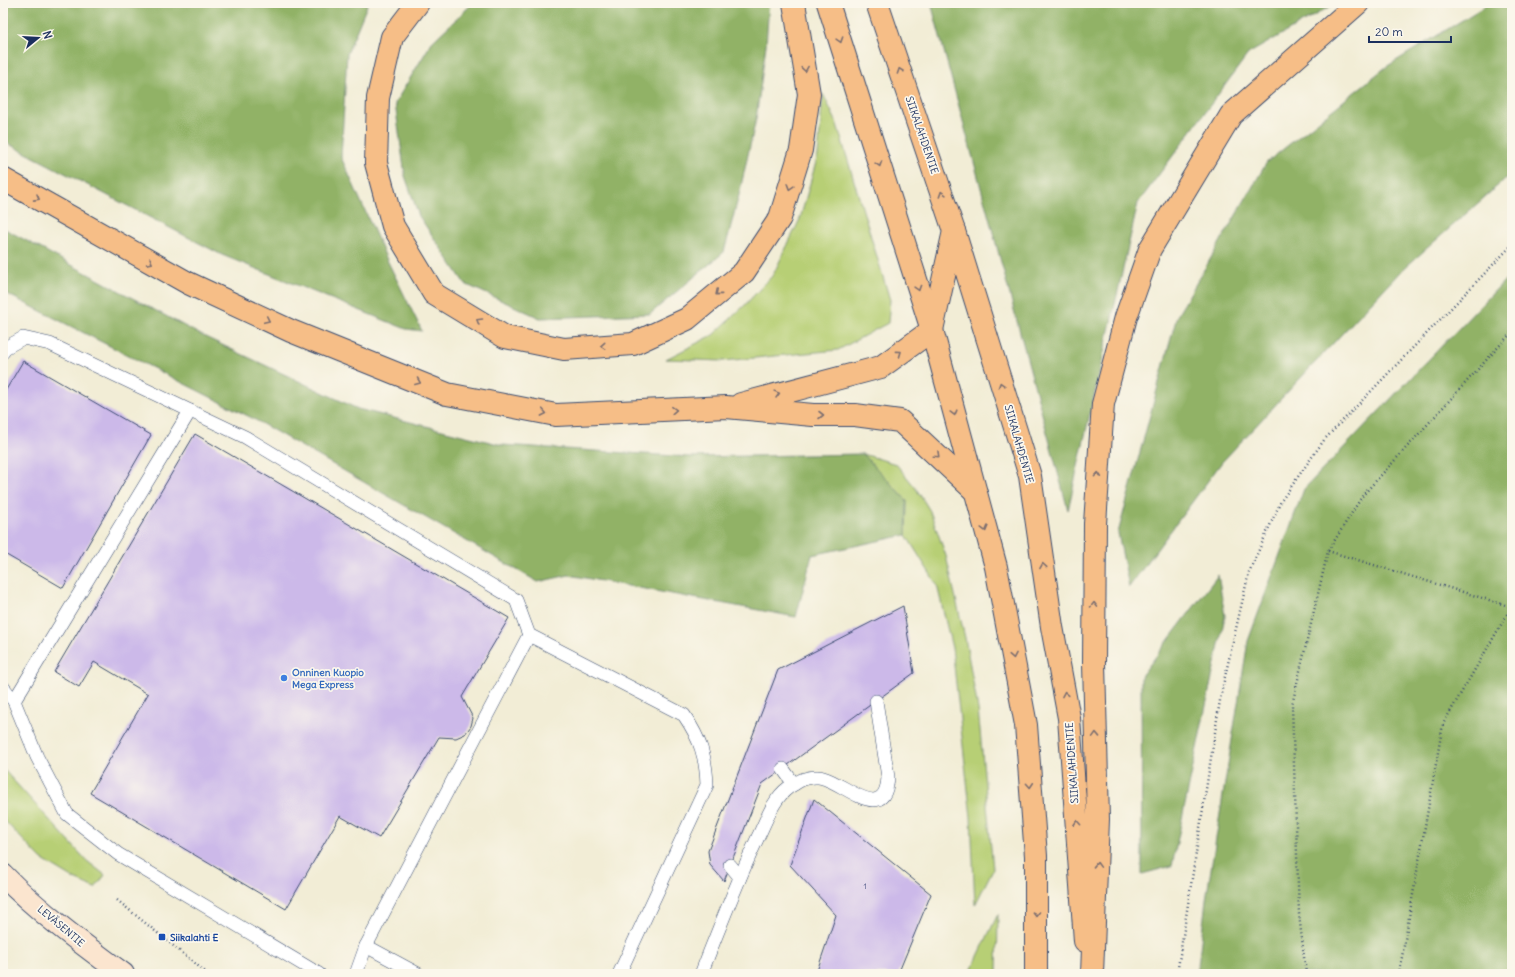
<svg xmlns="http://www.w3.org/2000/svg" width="1515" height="977" font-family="Delius,sans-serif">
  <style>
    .green { fill: #b7cf74; stroke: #697f69 }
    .forest { fill: #91b266; stroke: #567062 }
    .building { fill: #ccb9e9 }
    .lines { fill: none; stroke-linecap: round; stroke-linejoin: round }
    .service-casing { stroke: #3b4c70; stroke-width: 14 }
    .secondary-casing { stroke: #3b4c70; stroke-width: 24 }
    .primary-casing { stroke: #3b4c70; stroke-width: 24 }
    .motorway-casing { stroke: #3b4c70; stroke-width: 24 }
    .path { stroke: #3b4c70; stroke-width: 2.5; stroke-dasharray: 1 3; stroke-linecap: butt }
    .service { stroke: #fff; stroke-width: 13 }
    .secondary { stroke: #fbe5cf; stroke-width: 22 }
    .primary { stroke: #f6be87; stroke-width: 22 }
    .motorway { stroke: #f6be87; stroke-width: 22 }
    .oneway { stroke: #7e6f70 }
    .shop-dot { fill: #3f7fe0; stroke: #fbf7ec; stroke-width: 1.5 }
    .transit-dot { fill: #1a4fb4; stroke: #fbf7ec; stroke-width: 1.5 }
    .labels { text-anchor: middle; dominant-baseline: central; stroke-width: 3.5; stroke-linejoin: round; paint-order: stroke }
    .number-label { font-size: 8px; fill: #475281 }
    .street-label { font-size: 10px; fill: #1b2f5e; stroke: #fbf7ec }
    .shop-label { font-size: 10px; font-weight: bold; fill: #366cbe; stroke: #fbf7ec; text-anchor: start }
    .transit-label { font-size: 10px; font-weight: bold; fill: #164399; stroke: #fbf7ec; text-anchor: start }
  </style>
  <rect width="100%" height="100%" fill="#fbf7ec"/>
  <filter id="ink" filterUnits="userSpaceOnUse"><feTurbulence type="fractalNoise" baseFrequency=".025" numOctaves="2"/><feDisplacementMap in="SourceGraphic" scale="8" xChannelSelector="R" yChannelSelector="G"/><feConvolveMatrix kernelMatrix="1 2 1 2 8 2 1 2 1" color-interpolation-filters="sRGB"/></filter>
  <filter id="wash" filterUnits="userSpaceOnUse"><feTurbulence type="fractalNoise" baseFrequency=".012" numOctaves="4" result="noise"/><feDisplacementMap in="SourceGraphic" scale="16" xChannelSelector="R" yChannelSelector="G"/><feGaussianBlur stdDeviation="0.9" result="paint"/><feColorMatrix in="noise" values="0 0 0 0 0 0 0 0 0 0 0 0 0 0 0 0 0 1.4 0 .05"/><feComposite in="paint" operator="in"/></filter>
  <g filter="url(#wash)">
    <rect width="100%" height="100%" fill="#f2edd6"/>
    <g class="green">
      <polygon points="823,94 836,121 890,300 888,323 838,350 723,361 666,359 713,335 744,306 773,275 800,219 818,155"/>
      <polygon points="863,454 896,464 915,487 930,511 946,556 965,638 978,709 993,869 975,905 971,817 952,648 937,585 906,535 907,501"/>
      <polygon points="3,769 87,861 105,875 95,888 74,879 41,859 3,819"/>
      <polygon points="998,914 997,974 970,974 971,971"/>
    </g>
    <g class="forest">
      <polygon points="3,3 368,3 347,54 341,157 388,262 422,331 406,329 222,255 3,141"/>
      <polygon points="473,3 769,3 766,45 756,119 739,195 724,252 650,314 540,318 465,284 419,216 405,176 395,103 432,42"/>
      <polygon points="931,3 1336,3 1248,54 1138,203 1068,510"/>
      <polygon points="1490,3 1512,3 1512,173 1399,273 1222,462 1129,587 1118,533 1177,316 1267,162 1386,67"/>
      <polygon points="3,228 201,335 358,409 502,445 691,457 863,454 907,501 906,535 812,555 796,617 569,575 538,582 252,418 3,292"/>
      <polygon points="1512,273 1512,974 1197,974 1206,900 1248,641 1304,489"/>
      <polygon points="1218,575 1225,616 1172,866 1142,874 1141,676"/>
    </g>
    <g id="blocks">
      <g class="building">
        <polygon points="23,361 151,435 63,588 3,553 3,395"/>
        <polygon points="195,434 509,618 462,697 473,718 471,726 465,734 456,738 439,737 379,838 340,816 286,909 90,793 148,694 94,662 79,687 54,672"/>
        <polygon points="903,606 914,673 762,784 724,881 710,865 708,851 778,670"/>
        <polygon points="814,799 931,894 898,974 816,974 836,915 790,865"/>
      </g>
    </g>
  </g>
  <g filter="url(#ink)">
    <use href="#blocks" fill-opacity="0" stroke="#3b4c70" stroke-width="1"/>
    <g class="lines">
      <defs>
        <g id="service">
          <path d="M 3,352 L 5,348 L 23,338 L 50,344 L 245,437 L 516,600 L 529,635 L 684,715 C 700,739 706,756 707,785 L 619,974"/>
          <polyline points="3,687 14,701 37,757 67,814 118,854 319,974"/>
          <polyline points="14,701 190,411"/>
          <polyline points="783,769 794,784"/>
          <polyline points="730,865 740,877"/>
          <polyline points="366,946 418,974"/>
          <polyline points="356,974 366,946 529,635"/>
          <path d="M 701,974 C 719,928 737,882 758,837 C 766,821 773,799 788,788 C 798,782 805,776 818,777 C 840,778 885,828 888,777 L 876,701"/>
        </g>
        <path id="secondary" d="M 3,875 C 39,912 81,943 123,974"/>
        <g id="primary">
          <polyline points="828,3 932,330 996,567 1026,725 1036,856 1036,974"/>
          <polyline points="877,3 954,231 1030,476 1052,627 1069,718 1085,941"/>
        </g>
        <g id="motorway">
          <polyline points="418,3 392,37 378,98 376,163 393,226 434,294 505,337 564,349 633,344 687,319 744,272 780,218 801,150 809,94 794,3"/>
          <polyline points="3,179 188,283 291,331 447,394 556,415 726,407 813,415 855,415 900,421 975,491"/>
          <polyline points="741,404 881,367 932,330 954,231"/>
          <polyline points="1092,974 1098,819 1094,663 1095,524 1103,404 1126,317 1150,249 1231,115 1358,3"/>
        </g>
      </defs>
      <use href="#service" class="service-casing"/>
      <use href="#secondary" class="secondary-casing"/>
      <use href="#primary" class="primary-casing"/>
      <use href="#motorway" class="motorway-casing"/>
      <g class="path">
        <polyline points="1328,551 1512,607"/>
        <polyline points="117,900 208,974"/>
        <polyline points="1177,974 1221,694 1249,572 1281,501 1324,440 1512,245"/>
        <polyline points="1306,974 1299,914 1292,705 1328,551 1363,495 1512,332"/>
        <polyline points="1399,974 1443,724 1512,606"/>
      </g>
      <use href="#service" class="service"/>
      <use href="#secondary" class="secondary"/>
      <use href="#primary" class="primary"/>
      <use href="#motorway" class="motorway"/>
    </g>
    <defs><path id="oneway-chevron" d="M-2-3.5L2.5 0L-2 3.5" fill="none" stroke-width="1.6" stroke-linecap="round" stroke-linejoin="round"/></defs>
    <g class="oneway">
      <use href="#oneway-chevron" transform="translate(840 40) rotate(72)"/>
      <use href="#oneway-chevron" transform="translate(805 69) rotate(81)"/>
      <use href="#oneway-chevron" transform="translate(900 71) rotate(-109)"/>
      <use href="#oneway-chevron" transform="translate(879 164) rotate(73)"/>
      <use href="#oneway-chevron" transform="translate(790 187) rotate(107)"/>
      <use href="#oneway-chevron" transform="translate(942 194) rotate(-108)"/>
      <use href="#oneway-chevron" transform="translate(37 198) rotate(29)"/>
      <use href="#oneway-chevron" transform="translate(150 262) rotate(29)"/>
      <use href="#oneway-chevron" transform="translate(918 288) rotate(72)"/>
      <use href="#oneway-chevron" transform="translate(718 293) rotate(140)"/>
      <use href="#oneway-chevron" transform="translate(267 320) rotate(25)"/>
      <use href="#oneway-chevron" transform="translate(479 321) rotate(-149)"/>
      <use href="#oneway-chevron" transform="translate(603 346) rotate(176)"/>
      <use href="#oneway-chevron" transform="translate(899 353) rotate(-36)"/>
      <use href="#oneway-chevron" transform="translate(418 382) rotate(22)"/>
      <use href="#oneway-chevron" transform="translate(1001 385) rotate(-107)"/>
      <use href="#oneway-chevron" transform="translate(777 394) rotate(-15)"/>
      <use href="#oneway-chevron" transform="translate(674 410) rotate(-3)"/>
      <use href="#oneway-chevron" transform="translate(544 413) rotate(11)"/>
      <use href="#oneway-chevron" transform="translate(954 413) rotate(75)"/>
      <use href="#oneway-chevron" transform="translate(821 415)"/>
      <use href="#oneway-chevron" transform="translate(937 455) rotate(43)"/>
      <use href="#oneway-chevron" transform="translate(1098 475) rotate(-86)"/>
      <use href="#oneway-chevron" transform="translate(985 529) rotate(75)"/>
      <use href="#oneway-chevron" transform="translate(1043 566) rotate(-99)"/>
      <use href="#oneway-chevron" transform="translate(1094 605) rotate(-89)"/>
      <use href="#oneway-chevron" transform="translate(1013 656) rotate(79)"/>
      <use href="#oneway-chevron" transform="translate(1065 694) rotate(-100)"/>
      <use href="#oneway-chevron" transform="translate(1096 735) rotate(-92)"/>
      <use href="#oneway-chevron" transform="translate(1030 785) rotate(86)"/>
      <use href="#oneway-chevron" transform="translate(1077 823) rotate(-94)"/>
      <use href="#oneway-chevron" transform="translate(1097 865) rotate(-88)"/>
      <use href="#oneway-chevron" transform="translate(1036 914) rotate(90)"/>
    </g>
  </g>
  <circle class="shop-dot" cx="284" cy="678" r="4"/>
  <rect class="transit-dot" x="158" y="933" width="8" height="8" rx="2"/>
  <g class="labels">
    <g class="number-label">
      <text x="865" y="886">1</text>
    </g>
    <g class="street-label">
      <text transform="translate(922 135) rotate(71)">SIIKALAHDENTIE</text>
      <text transform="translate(1019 444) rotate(74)">SIIKALAHDENTIE</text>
      <text transform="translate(1072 763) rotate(-94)">SIIKALAHDENTIE</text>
      <text transform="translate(61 926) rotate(40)">LEVÄSENTIE</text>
    </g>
    <g class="shop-label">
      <text x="292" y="672">Onninen Kuopio<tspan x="292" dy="12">Mega Express</tspan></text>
    </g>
    <g class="transit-label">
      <text x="170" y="937">Siikalahti E</text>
    </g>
  </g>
  <rect width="1515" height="977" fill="none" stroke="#fbf7ec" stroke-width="16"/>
  <g transform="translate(38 38) rotate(72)" stroke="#fbf7ec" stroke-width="3" paint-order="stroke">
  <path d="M0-3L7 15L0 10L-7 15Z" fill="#1b2f5e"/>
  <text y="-6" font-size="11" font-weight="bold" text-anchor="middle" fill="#1b2f5e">N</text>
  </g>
  <path d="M1369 36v6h82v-6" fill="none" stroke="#1b2f5e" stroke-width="2"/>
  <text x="1375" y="36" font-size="12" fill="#1b2f5e" stroke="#fbf7ec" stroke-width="3" paint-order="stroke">20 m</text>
</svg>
